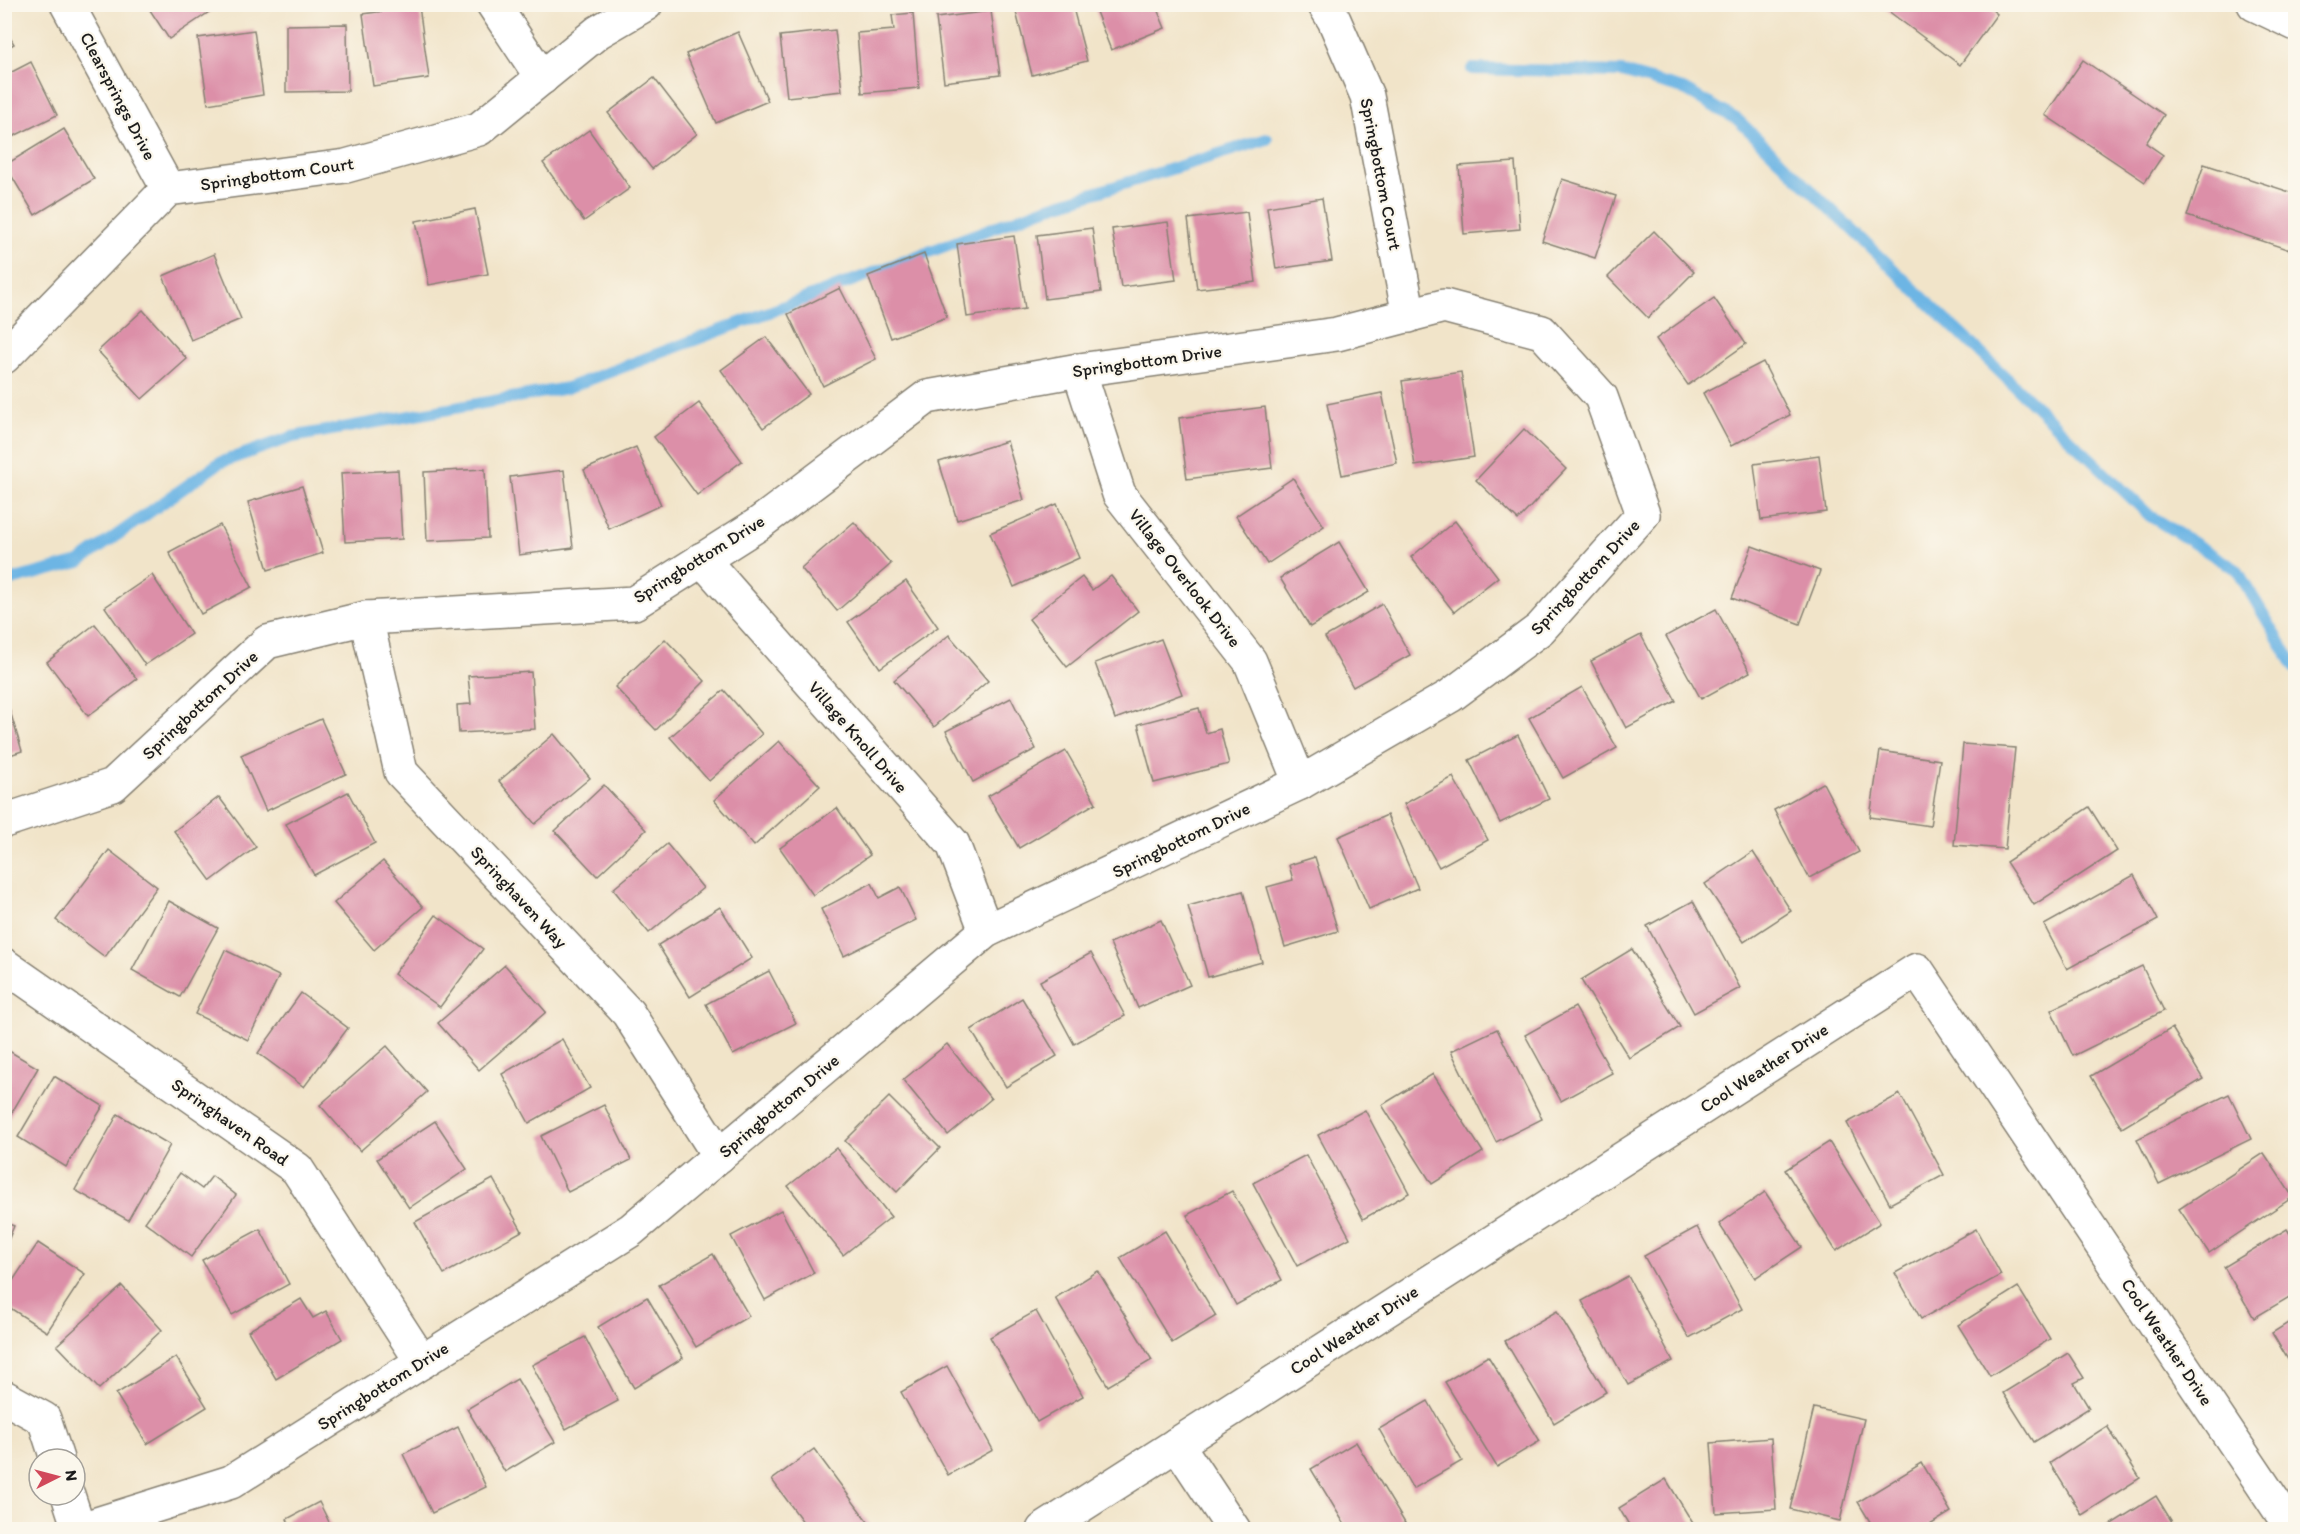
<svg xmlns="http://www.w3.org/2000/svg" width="2300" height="1534" font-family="Itim,sans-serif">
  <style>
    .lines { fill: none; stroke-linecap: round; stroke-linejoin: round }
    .stream { stroke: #6db5e4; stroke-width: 12 }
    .building { fill: #dc8fa8 }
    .minor-casing { stroke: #868072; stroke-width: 36 }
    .minor { stroke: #fff; stroke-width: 33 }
    .labels { text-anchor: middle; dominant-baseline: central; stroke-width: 4.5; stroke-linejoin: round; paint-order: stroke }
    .street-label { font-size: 18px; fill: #1c1c1c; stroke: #fbf7ec }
  </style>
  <rect width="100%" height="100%" fill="#fbf7ec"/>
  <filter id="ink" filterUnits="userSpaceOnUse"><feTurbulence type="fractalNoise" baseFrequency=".0167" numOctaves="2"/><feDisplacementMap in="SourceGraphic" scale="12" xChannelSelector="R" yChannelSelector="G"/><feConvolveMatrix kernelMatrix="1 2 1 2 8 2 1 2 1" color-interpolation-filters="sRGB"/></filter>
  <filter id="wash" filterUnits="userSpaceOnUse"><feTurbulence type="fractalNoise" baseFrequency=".008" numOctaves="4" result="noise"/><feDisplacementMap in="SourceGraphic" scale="24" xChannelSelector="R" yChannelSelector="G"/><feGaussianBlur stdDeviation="1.35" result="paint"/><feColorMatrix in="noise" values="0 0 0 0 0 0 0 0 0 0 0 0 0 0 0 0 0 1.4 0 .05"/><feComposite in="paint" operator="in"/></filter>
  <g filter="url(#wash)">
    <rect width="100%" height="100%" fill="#f1e4c9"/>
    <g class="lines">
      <g class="stream">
        <polyline points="1472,69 1622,72 1683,89 1738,120 2150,516 2237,570 2296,669"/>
        <polyline points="4,582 79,562 219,463 292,437 567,388 1043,209 1267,139"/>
      </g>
    </g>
    <g id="blocks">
      <g class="building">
        <polygon points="146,4 221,4 169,39"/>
        <polygon points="1014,4 1072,4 1087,61 1032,75"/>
        <polygon points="1093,4 1155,4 1165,28 1111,50"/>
        <polygon points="1879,4 1985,4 1997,14 1960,65"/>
        <polygon points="419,6 429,78 373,86 363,14"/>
        <polygon points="991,11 1000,75 944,82 936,18"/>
        <polygon points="913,13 919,88 862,93 857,33 894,30 892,15"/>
        <polygon points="347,24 348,91 286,92 286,25"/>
        <polygon points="4,28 14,44 4,50"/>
        <polygon points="254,30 263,95 208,104 198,38"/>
        <polygon points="835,30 842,91 787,97 780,36"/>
        <polygon points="738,32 768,101 716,123 686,54"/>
        <polygon points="2083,60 2164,115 2146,143 2163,155 2145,182 2045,115"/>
        <polygon points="31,62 57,115 4,141 4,76"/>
        <polygon points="654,78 697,134 652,169 608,113"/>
        <polygon points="64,129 94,179 35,215 5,165"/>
        <polygon points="589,130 630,188 584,221 543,163"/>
        <polygon points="1515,162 1520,229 1464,234 1459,166"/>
        <polygon points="2204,164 2296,194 2296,252 2187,216"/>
        <polygon points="1562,179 1616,196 1595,258 1542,241"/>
        <polygon points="1322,198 1332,261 1276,269 1267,207"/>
        <polygon points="475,209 488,274 429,285 416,221"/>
        <polygon points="1247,212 1256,282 1197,289 1188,219"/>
        <polygon points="1168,222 1176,280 1121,287 1112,229"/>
        <polygon points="1092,228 1101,292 1045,299 1037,235"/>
        <polygon points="1654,231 1694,272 1648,318 1608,277"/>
        <polygon points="1014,236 1025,309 967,317 957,244"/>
        <polygon points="214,254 241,319 191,340 163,276"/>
        <polygon points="924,254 947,317 891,338 868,276"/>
        <polygon points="840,288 876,359 823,386 788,314"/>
        <polygon points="1714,298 1746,344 1688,385 1656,339"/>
        <polygon points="143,310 187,359 142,399 98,351"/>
        <polygon points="766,337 809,394 763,428 721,370"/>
        <polygon points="1763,362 1790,415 1731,446 1703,393"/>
        <polygon points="1461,372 1474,457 1415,466 1402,381"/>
        <polygon points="1382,393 1397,463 1342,475 1327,404"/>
        <polygon points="699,403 742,461 697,495 654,437"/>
        <polygon points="1265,407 1272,468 1187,479 1179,418"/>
        <polygon points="1524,429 1566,469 1518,520 1476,480"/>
        <polygon points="1007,441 1024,500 957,520 939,462"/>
        <polygon points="636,447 661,505 609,529 584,470"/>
        <polygon points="1819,455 1826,512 1761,520 1754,464"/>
        <polygon points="485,469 488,538 427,541 424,472"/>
        <polygon points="398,470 402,539 345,542 341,473"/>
        <polygon points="564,470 573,548 519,555 510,477"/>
        <polygon points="1293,478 1324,526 1267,564 1236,516"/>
        <polygon points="302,486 323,553 268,570 248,502"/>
        <polygon points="1057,504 1079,558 1014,587 990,533"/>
        <polygon points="1455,521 1498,577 1454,612 1411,557"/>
        <polygon points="854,522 891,564 837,611 801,568"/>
        <polygon points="220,525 252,587 201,614 169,552"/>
        <polygon points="1339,542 1369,592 1310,627 1280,578"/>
        <polygon points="1752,546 1820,571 1800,624 1732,598"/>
        <polygon points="152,575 191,634 145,665 105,607"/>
        <polygon points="1111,576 1138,611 1067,667 1029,619 1082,577 1092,590"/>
        <polygon points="906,581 938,627 880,668 848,622"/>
        <polygon points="1382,604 1410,655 1353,687 1325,637"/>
        <polygon points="1716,609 1750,672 1701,699 1666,636"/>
        <polygon points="95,624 137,679 88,716 47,662"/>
        <polygon points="949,635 988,681 934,727 894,680"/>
        <polygon points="1641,635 1676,701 1626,728 1591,661"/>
        <polygon points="665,639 705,681 656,730 615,687"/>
        <polygon points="1161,639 1182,694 1115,719 1095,663"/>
        <polygon points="531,672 535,729 459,733 457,705 471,704 468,676"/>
        <polygon points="1582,687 1617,748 1563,778 1529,718"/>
        <polygon points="724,690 762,734 709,781 670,737"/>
        <polygon points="4,691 22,751 4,757"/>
        <polygon points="1011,698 1036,749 973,782 946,731"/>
        <polygon points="1199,708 1206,733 1220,729 1229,764 1154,783 1138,724"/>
        <polygon points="321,719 346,774 266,811 241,755"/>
        <polygon points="554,734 590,778 535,824 499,781"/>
        <polygon points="1518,735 1549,799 1500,823 1469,760"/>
        <polygon points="779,741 820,786 754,846 714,800"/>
        <polygon points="1963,744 2015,748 2005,849 1954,845"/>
        <polygon points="1066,751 1096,803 1019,848 988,796"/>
        <polygon points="1880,751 1940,760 1930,826 1870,817"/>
        <polygon points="1453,777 1488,840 1439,867 1404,804"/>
        <polygon points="1823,783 1859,852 1809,878 1774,810"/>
        <polygon points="604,785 646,830 597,876 555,831"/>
        <polygon points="348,792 375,843 314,875 286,824"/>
        <polygon points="219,797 256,847 211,881 174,831"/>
        <polygon points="2089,807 2117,851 2034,905 2006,862"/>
        <polygon points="837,808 870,855 813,895 780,848"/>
        <polygon points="1387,815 1418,888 1369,909 1338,837"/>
        <polygon points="667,844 703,888 649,933 613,889"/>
        <polygon points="109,850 157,887 105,957 56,920"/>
        <polygon points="1753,852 1791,911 1744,942 1705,884"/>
        <polygon points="1315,857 1338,931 1285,947 1267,887 1293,880 1289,865"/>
        <polygon points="383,861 423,907 374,950 334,903"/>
        <polygon points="2134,875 2158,920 2067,969 2044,925"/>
        <polygon points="872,883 879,898 900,887 916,920 844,956 821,909"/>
        <polygon points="1243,891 1262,962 1208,977 1188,906"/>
        <polygon points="169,901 218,928 180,997 132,970"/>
        <polygon points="1693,901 1740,988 1694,1013 1647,926"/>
        <polygon points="720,907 752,958 690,997 658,945"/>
        <polygon points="436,915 483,949 440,1007 394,974"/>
        <polygon points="1161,920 1190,985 1138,1008 1110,943"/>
        <polygon points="1632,949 1680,1027 1629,1058 1581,980"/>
        <polygon points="225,950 279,976 248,1040 195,1014"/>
        <polygon points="1091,953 1125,1016 1074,1044 1040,981"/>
        <polygon points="505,965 546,1012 479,1070 438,1023"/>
        <polygon points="2142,966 2164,1011 2073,1056 2051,1010"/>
        <polygon points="769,971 796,1023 733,1055 706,1004"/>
        <polygon points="301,993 348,1028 304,1087 258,1053"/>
        <polygon points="1022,998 1057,1056 1006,1087 971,1030"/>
        <polygon points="1575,1007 1612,1073 1561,1101 1525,1035"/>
        <polygon points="2172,1028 2203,1079 2122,1128 2091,1076"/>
        <polygon points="1497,1029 1542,1119 1496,1142 1451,1051"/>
        <polygon points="562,1039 590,1088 529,1123 502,1074"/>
        <polygon points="947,1044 991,1099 948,1135 903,1080"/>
        <polygon points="387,1046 427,1092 360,1151 320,1105"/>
        <polygon points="4,1048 38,1068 4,1126"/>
        <polygon points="1433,1074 1483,1152 1432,1184 1382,1105"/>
        <polygon points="54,1076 103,1106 66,1167 18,1137"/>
        <polygon points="1900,1094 1944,1175 1890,1204 1847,1123"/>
        <polygon points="2229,1094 2251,1139 2159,1184 2137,1139"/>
        <polygon points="889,1097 940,1148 897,1192 845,1141"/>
        <polygon points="604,1105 631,1160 568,1192 541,1136"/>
        <polygon points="1365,1110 1409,1193 1363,1219 1318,1135"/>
        <polygon points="118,1114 170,1145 128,1220 75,1190"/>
        <polygon points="435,1121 467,1169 409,1208 377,1159"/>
        <polygon points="1829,1142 1880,1223 1836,1251 1785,1170"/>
        <polygon points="836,1148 891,1217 843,1255 788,1186"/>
        <polygon points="2264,1153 2293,1197 2209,1253 2179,1209"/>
        <polygon points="1306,1155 1350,1238 1297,1266 1253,1183"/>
        <polygon points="180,1173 202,1189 212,1176 236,1195 191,1257 145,1222"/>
        <polygon points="493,1179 522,1231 444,1274 415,1222"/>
        <polygon points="1232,1191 1282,1280 1236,1305 1187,1215"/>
        <polygon points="1765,1192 1802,1247 1755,1278 1719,1224"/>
        <polygon points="781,1210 814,1273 765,1300 731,1236"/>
        <polygon points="4,1222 14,1226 5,1248 4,1248"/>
        <polygon points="1697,1227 1742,1309 1689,1338 1644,1256"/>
        <polygon points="260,1229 289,1284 232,1315 202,1260"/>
        <polygon points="1976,1229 2001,1275 1921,1319 1895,1273"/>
        <polygon points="2287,1229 2296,1243 2296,1293 2254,1318 2224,1267"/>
        <polygon points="1165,1231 1216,1316 1172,1343 1120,1258"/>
        <polygon points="38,1243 85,1274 47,1332 4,1304 4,1294"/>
        <polygon points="713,1254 749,1316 696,1347 659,1285"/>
        <polygon points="1098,1271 1152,1360 1108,1386 1055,1298"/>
        <polygon points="1628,1276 1673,1361 1628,1385 1582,1301"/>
        <polygon points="122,1286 162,1330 99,1389 57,1345"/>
        <polygon points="2018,1287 2050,1339 1990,1376 1958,1325"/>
        <polygon points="647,1297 683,1358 634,1388 598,1327"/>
        <polygon points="301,1299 313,1318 326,1311 342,1339 276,1379 248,1331"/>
        <polygon points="1036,1311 1083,1396 1037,1422 990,1337"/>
        <polygon points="1557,1311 1606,1392 1554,1423 1505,1341"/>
        <polygon points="2296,1318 2296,1373 2272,1333"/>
        <polygon points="585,1337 618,1401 566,1429 532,1365"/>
        <polygon points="2068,1353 2084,1378 2074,1383 2089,1408 2034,1442 2003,1393"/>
        <polygon points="1488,1356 1540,1441 1497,1467 1445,1382"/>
        <polygon points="176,1357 207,1407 147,1444 116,1394"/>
        <polygon points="947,1366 993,1450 948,1475 901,1392"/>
        <polygon points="517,1379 555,1442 505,1472 467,1409"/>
        <polygon points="1428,1401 1462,1461 1413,1489 1379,1429"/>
        <polygon points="1814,1408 1864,1419 1840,1521 1790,1509"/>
        <polygon points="2107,1426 2140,1478 2082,1515 2050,1463"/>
        <polygon points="458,1427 486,1487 432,1513 403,1454"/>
        <polygon points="1771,1438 1776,1509 1716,1513 1711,1443"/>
        <polygon points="1356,1442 1405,1523 1394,1530 1348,1530 1311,1469"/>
        <polygon points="814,1449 874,1530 809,1530 772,1480"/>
        <polygon points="1922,1463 1951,1512 1922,1530 1875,1530 1858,1502"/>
        <polygon points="1666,1479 1697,1530 1632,1530 1619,1508"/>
        <polygon points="2156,1496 2177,1530 2102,1530"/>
        <polygon points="319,1502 333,1530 292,1530 287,1519"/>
      </g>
    </g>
  </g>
  <g filter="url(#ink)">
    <use href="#blocks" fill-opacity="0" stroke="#868072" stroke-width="1.5"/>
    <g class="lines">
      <defs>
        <g id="minor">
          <polyline points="67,4 168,189"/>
          <polyline points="493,4 542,78"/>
          <polyline points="1324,4 1334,20 1367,96 1409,316"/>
          <polyline points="2254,4 2296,24"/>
          <polyline points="4,357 168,189 346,166 479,129 598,32 646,4"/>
          <polyline points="1079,370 1119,494 1250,661 1300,783"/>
          <polyline points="702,559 953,844 986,931"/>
          <polyline points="366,618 401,772 628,1013 719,1156"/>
          <polyline points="4,821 113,785 267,642 366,618 634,603 757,525 927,397 1079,370 1337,334 1444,306 1542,332 1601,397 1643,514 1540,629 1450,696 1300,783 986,931 631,1230 231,1482 78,1530"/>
          <polyline points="4,965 297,1169 422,1362"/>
          <polyline points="4,1397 44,1419 57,1459"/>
          <polyline points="1177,1444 1234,1530"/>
          <polyline points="68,1495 79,1529"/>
          <polyline points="1043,1530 1917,970 2293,1530"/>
        </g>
      </defs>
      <use href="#minor" class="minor-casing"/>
      <use href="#minor" class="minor"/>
    </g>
  </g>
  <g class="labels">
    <g class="street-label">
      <text transform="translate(118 96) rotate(62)">Clearsprings Drive</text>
      <text transform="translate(277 174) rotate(-8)">Springbottom Court</text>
      <text transform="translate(1381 174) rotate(79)">Springbottom Court</text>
      <text transform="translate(1147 361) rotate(-8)">Springbottom Drive</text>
      <text transform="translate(699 559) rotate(-32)">Springbottom Drive</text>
      <text transform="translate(1585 577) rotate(-47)">Springbottom Drive</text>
      <text transform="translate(1185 578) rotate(52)">Village Overlook Drive</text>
      <text transform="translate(200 705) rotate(-43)">Springbottom Drive</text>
      <text transform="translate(858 737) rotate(49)">Village Knoll Drive</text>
      <text transform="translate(1181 840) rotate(-26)">Springbottom Drive</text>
      <text transform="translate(519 897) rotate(47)">Springhaven Way</text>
      <text transform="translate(1764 1068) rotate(-33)">Cool Weather Drive</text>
      <text transform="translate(779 1106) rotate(-40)">Springbottom Drive</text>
      <text transform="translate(230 1122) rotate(35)">Springhaven Road</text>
      <text transform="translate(1354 1330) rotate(-33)">Cool Weather Drive</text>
      <text transform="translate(2167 1342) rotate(56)">Cool Weather Drive</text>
      <text transform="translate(383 1386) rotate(-32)">Springbottom Drive</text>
    </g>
  </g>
  <rect width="2300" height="1534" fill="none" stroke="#fbf7ec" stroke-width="24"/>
  <g transform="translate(57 1477) rotate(84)"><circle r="28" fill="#fbf7ec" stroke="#a29f99" stroke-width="1.5"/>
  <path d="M0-4.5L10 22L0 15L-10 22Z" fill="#d1495b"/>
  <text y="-9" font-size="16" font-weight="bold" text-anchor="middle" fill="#1c1c1c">N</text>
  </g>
</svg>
